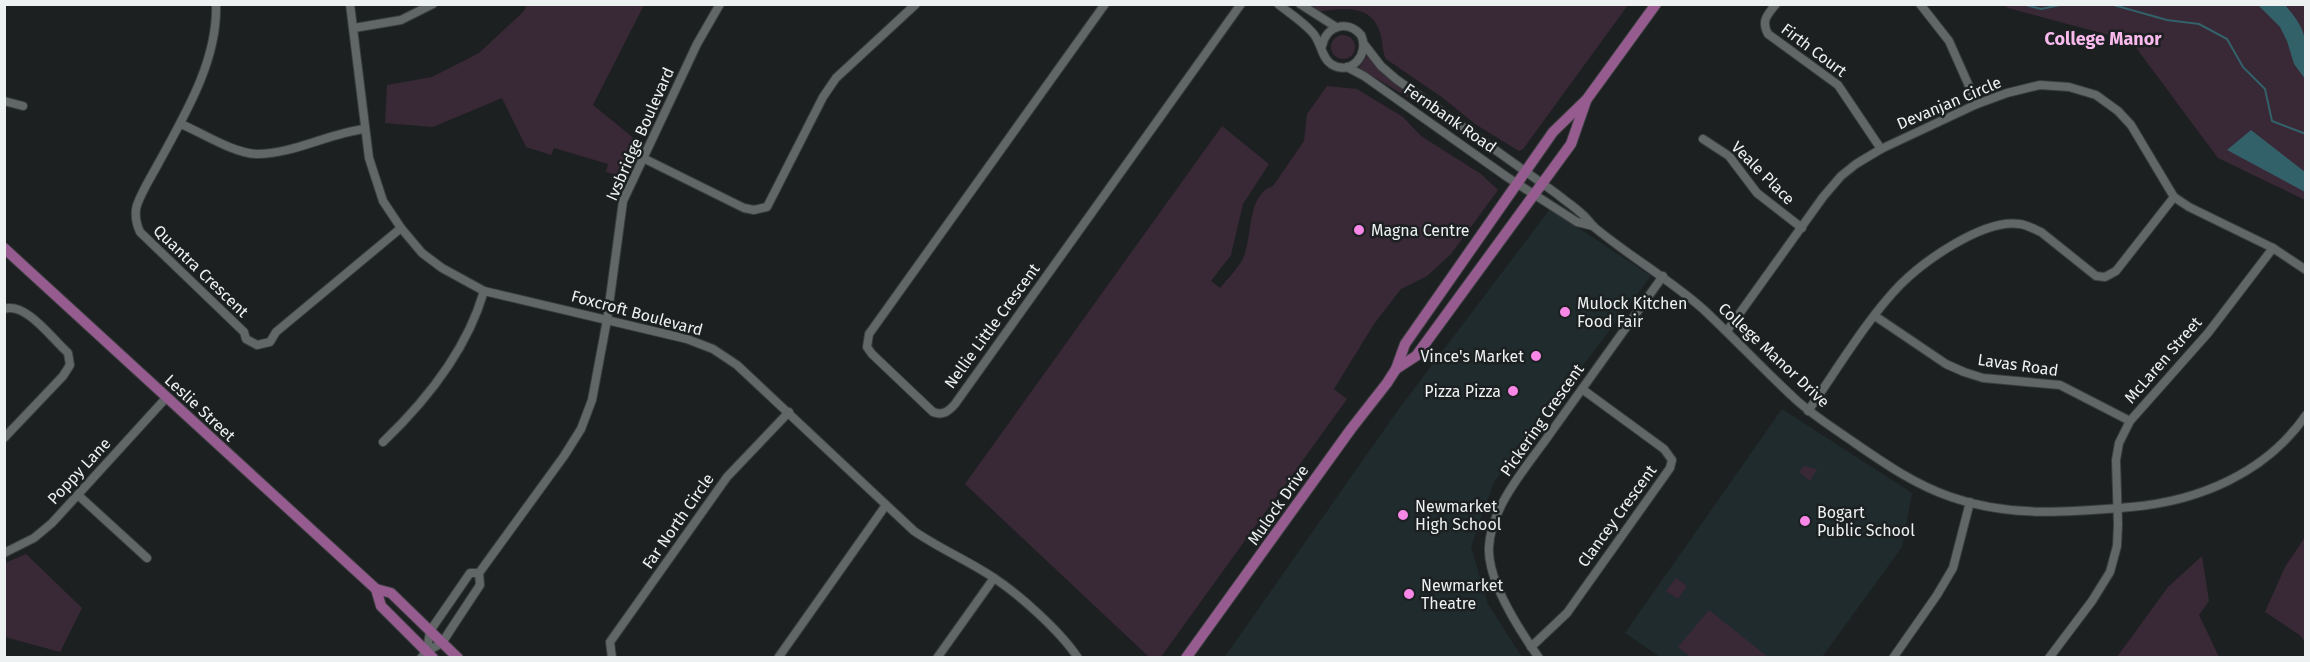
<svg xmlns="http://www.w3.org/2000/svg" width="2310" height="662" font-family="'Fira Sans',sans-serif">
  <style>
    .built { fill: #202b2e }
    .green { fill: #392836 }
    .water { fill: #33616a }
    .lines { fill: none; stroke-linecap: round; stroke-linejoin: round }
    .stream { stroke: #33616a; stroke-width: 2 }
    .minor-casing { stroke: #3a3d3e; stroke-width: 10 }
    .major-casing { stroke: #3a3d3e; stroke-width: 12 }
    .minor { stroke: #616667; stroke-width: 8 }
    .major { stroke: #965c90; stroke-width: 10 }
    .poi-dot { fill: #f987e8; stroke: #1c2021; stroke-width: 2 }
    .labels { text-anchor: middle; dominant-baseline: central; stroke-width: 5; stroke-linejoin: round; paint-order: stroke }
    .street-label { font-size: 16px; fill: #eef1f2; stroke: #1c2021 }
    .poi-label { font-size: 16px; fill: #eef1f2; stroke: #1c2021; text-anchor: start }
    .neighbourhood-label { font-size: 18px; font-weight: bold; fill: #fabaee; stroke: #1c2021 }
  </style>
  <rect width="100%" height="100%" fill="#1c2021"/>
  <g class="built">
    <polygon points="1550,209 1651,276 1494,482 1471,547 1488,604 1522,657 1224,658 1398,410"/>
    <polygon points="1782,409 1912,493 1902,547 1822,657 1660,657 1625,633"/>
  </g>
  <g class="green">
    <polygon points="527,5 644,5 593,105 636,140 619,176 606,172 608,164 554,148 551,155 526,147 502,98 433,127 385,123 387,85 432,77 479,53 523,12"/>
    <path d="M 1308,5 L 1628,5 L 1523,149 L 1519,151 L 1475,124 L 1443,98 L 1386,59 C 1382,52 1383,44 1381,36 C 1373,3 1343,8 1317,12 Z"/>
    <polygon points="2004,5 2305,5 2305,200 2218,158 2131,41 2008,8"/>
    <circle cx="1343" cy="47" r="12"/>
    <polygon points="1367,56 1369,56 1384,75 1438,113 1437,115 1359,68"/>
    <path d="M 1327,86 L 1357,89 L 1403,117 L 1421,136 L 1481,174 L 1498,190 L 1451,254 L 1427,276 L 1401,289 L 1374,324 L 1334,389 L 1347,399 L 1161,657 L 1149,657 L 965,484 L 1222,126 L 1269,164 L 1243,204 L 1231,255 L 1211,281 L 1220,288 C 1228,278 1242,265 1245,253 C 1252,233 1248,194 1273,186 L 1304,141 L 1307,114 Z"/>
    <polygon points="1804,466 1817,469 1810,481 1799,472"/>
    <polygon points="2305,537 2305,643 2301,636 2265,612 2285,567"/>
    <polygon points="26,554 82,608 60,652 5,637 5,563"/>
    <polygon points="2202,556 2209,601 2199,615 2219,657 2117,657 2168,587"/>
    <polygon points="1676,578 1687,586 1678,599 1666,591"/>
    <polygon points="1709,610 1768,657 1691,657 1678,647"/>
  </g>
  <g class="water">
    <path d="M 2258,5 L 2285,5 C 2310,33 2306,42 2305,79 L 2294,64 L 2287,41 L 2280,27 Z"/>
    <polygon points="2251,130 2305,172 2305,192 2227,150"/>
  </g>
  <g class="lines">
    <g class="stream">
      <polyline points="2022,4 2041,9 2065,4"/>
      <polyline points="2110,4 2167,20 2199,24 2227,39 2243,67 2265,89 2272,121 2306,134"/>
    </g>
    <defs>
      <g id="minor">
        <path d="M 216,4 C 218,61 184,116 158,164 C 151,177 142,191 137,205 C 134,215 136,223 140,232 L 244,332 L 246,339 L 257,345 L 270,342 L 276,332 L 401,228"/>
        <path d="M 350,4 L 369,158 L 383,201 L 401,228 L 422,253 L 442,268 L 484,291 L 687,339 L 713,349 L 737,365 L 914,531 C 940,549 969,561 994,578 C 1020,595 1061,632 1078,658"/>
        <path d="M 1105,4 L 869,334 L 867,347 L 872,354 L 933,412 C 943,416 949,411 955,404 L 1241,4"/>
        <path d="M 1278,4 C 1289,13 1302,21 1312,32 C 1321,41 1321,57 1331,64 C 1351,77 1370,54 1361,35 C 1347,19 1326,26 1322,46"/>
        <polyline points="1300,4 1336,27"/>
        <path d="M 1776,4 C 1767,15 1761,21 1768,34 L 1838,85 L 1881,149"/>
        <polyline points="1920,4 1949,41 1977,104"/>
        <polyline points="354,28 401,20 433,4"/>
        <path d="M 1364,44 L 1381,66 L 1396,79 L 1557,194 C 1565,201 1575,207 1582,214 C 1587,218 1590,223 1594,227 C 1629,256 1669,279 1703,309 C 1733,337 1761,367 1791,395 C 1808,412 1829,425 1849,439 C 1881,461 1913,484 1951,497 C 2011,518 2069,512 2131,507 C 2199,501 2266,473 2306,415"/>
        <polyline points="1347,67 1364,76 1507,177 1577,222 1593,226"/>
        <polyline points="4,101 23,106"/>
        <path d="M 181,124 C 202,133 235,154 257,154 C 294,154 329,133 365,129"/>
        <polyline points="1703,139 1729,156 1757,193 1802,228"/>
        <polyline points="643,158 744,208 754,210 767,207 823,97 836,78 916,4"/>
        <path d="M 4,309 C 25,302 50,336 64,349 L 68,353 L 70,365 L 63,376 L 4,438"/>
        <polyline points="1875,316 1946,364 1964,372 1983,378 2060,385 2130,421"/>
        <polyline points="1727,331 1823,197 1841,176 1856,164 1881,149 1977,104 2007,93 2040,85 2069,87 2096,95 2118,111 2131,125 2174,197 2189,207 2273,248 2306,270"/>
        <path d="M 1808,411 C 1836,371 1867,319 1900,285 C 1924,261 1984,218 2020,224 C 2027,225 2034,229 2041,232 L 2096,276 L 2105,277 L 2116,271 L 2174,197"/>
        <path d="M 383,442 C 427,400 467,350 484,291"/>
        <polyline points="78,495 147,558"/>
        <polyline points="4,553 34,538 52,523 166,398"/>
        <polyline points="1531,647 1567,613 1670,468 1672,460 1664,449 1582,389"/>
        <polyline points="427,651 442,643 451,629 480,585 479,573 564,456 581,429 592,400 607,320 623,201 697,44 720,4"/>
        <polyline points="421,658 427,651 430,631 470,573 479,573"/>
        <polyline points="612,658 610,642 727,477 789,412"/>
        <polyline points="778,658 886,505"/>
        <polyline points="937,658 994,578"/>
        <path d="M 1539,658 C 1520,631 1487,580 1489,547 C 1491,504 1531,462 1554,428 C 1590,377 1627,327 1663,276"/>
        <polyline points="1893,658 1937,595 1953,568 1970,502"/>
        <polyline points="2049,658 2092,601 2110,572 2117,546 2118,525 2116,460 2119,443 2130,421 2208,333 2273,248"/>
      </g>
      <g id="major">
        <polyline points="4,248 376,589 391,593 458,658"/>
        <polyline points="1396,369 1416,356 1571,144 1586,101"/>
        <polyline points="376,589 381,606 433,658"/>
        <polyline points="1186,658 1351,429 1387,383 1396,369 1405,344 1553,132 1587,99 1656,4"/>
      </g>
    </defs>
    <use href="#minor" class="minor-casing"/>
    <use href="#major" class="major-casing"/>
    <use href="#minor" class="minor"/>
    <use href="#major" class="major"/>
  </g>
  <g class="poi-dot">
    <circle cx="1359" cy="230" r="6"/>
    <circle cx="1565" cy="312" r="6"/>
    <circle cx="1536" cy="356" r="6"/>
    <circle cx="1513" cy="391" r="6"/>
    <circle cx="1403" cy="515" r="6"/>
    <circle cx="1805" cy="521" r="6"/>
    <circle cx="1409" cy="594" r="6"/>
  </g>
  <g class="labels">
    <g class="street-label">
      <text transform="translate(1814 50) rotate(37)">Firth Court</text>
      <text transform="translate(1949 103) rotate(-23)">Devanjan Circle</text>
      <text transform="translate(1450 118) rotate(35)">Fernbank Road</text>
      <text transform="translate(640 134) rotate(-66)">Ivsbridge Boulevard</text>
      <text transform="translate(1763 173) rotate(45)">Veale Place</text>
      <text transform="translate(201 271) rotate(44)">Quantra Crescent</text>
      <text transform="translate(637 313) rotate(15)">Foxcroft Boulevard</text>
      <text transform="translate(992 326) rotate(-54)">Nellie Little Crescent</text>
      <text transform="translate(1774 355) rotate(43)">College Manor Drive</text>
      <text transform="translate(2163 360) rotate(-49)">McLaren Street</text>
      <text transform="translate(2018 365) rotate(8)">Lavas Road</text>
      <text transform="translate(200 408) rotate(43)">Leslie Street</text>
      <text transform="translate(1542 420) rotate(-55)">Pickering Crescent</text>
      <text transform="translate(79 471) rotate(-47)">Poppy Lane</text>
      <text transform="translate(1278 505) rotate(-55)">Mulock Drive</text>
      <text transform="translate(1617 516) rotate(-54)">Clancey Crescent</text>
      <text transform="translate(678 521) rotate(-55)">Far North Circle</text>
    </g>
    <g class="poi-label">
      <text x="1371" y="230">Magna Centre</text>
      <text x="1577" y="303">Mulock Kitchen<tspan x="1577" dy="18">Food Fair</tspan></text>
      <text x="1524" y="356" text-anchor="end">Vince's Market</text>
      <text x="1501" y="391" text-anchor="end">Pizza Pizza</text>
      <text x="1415" y="506">Newmarket<tspan x="1415" dy="18">High School</tspan></text>
      <text x="1817" y="512">Bogart<tspan x="1817" dy="18">Public School</tspan></text>
      <text x="1421" y="585">Newmarket<tspan x="1421" dy="18">Theatre</tspan></text>
    </g>
    <g class="neighbourhood-label">
      <text x="2103" y="39">College Manor</text>
    </g>
  </g>
  <rect width="2310" height="662" fill="none" stroke="#eef1f2" stroke-width="12"/>
</svg>
